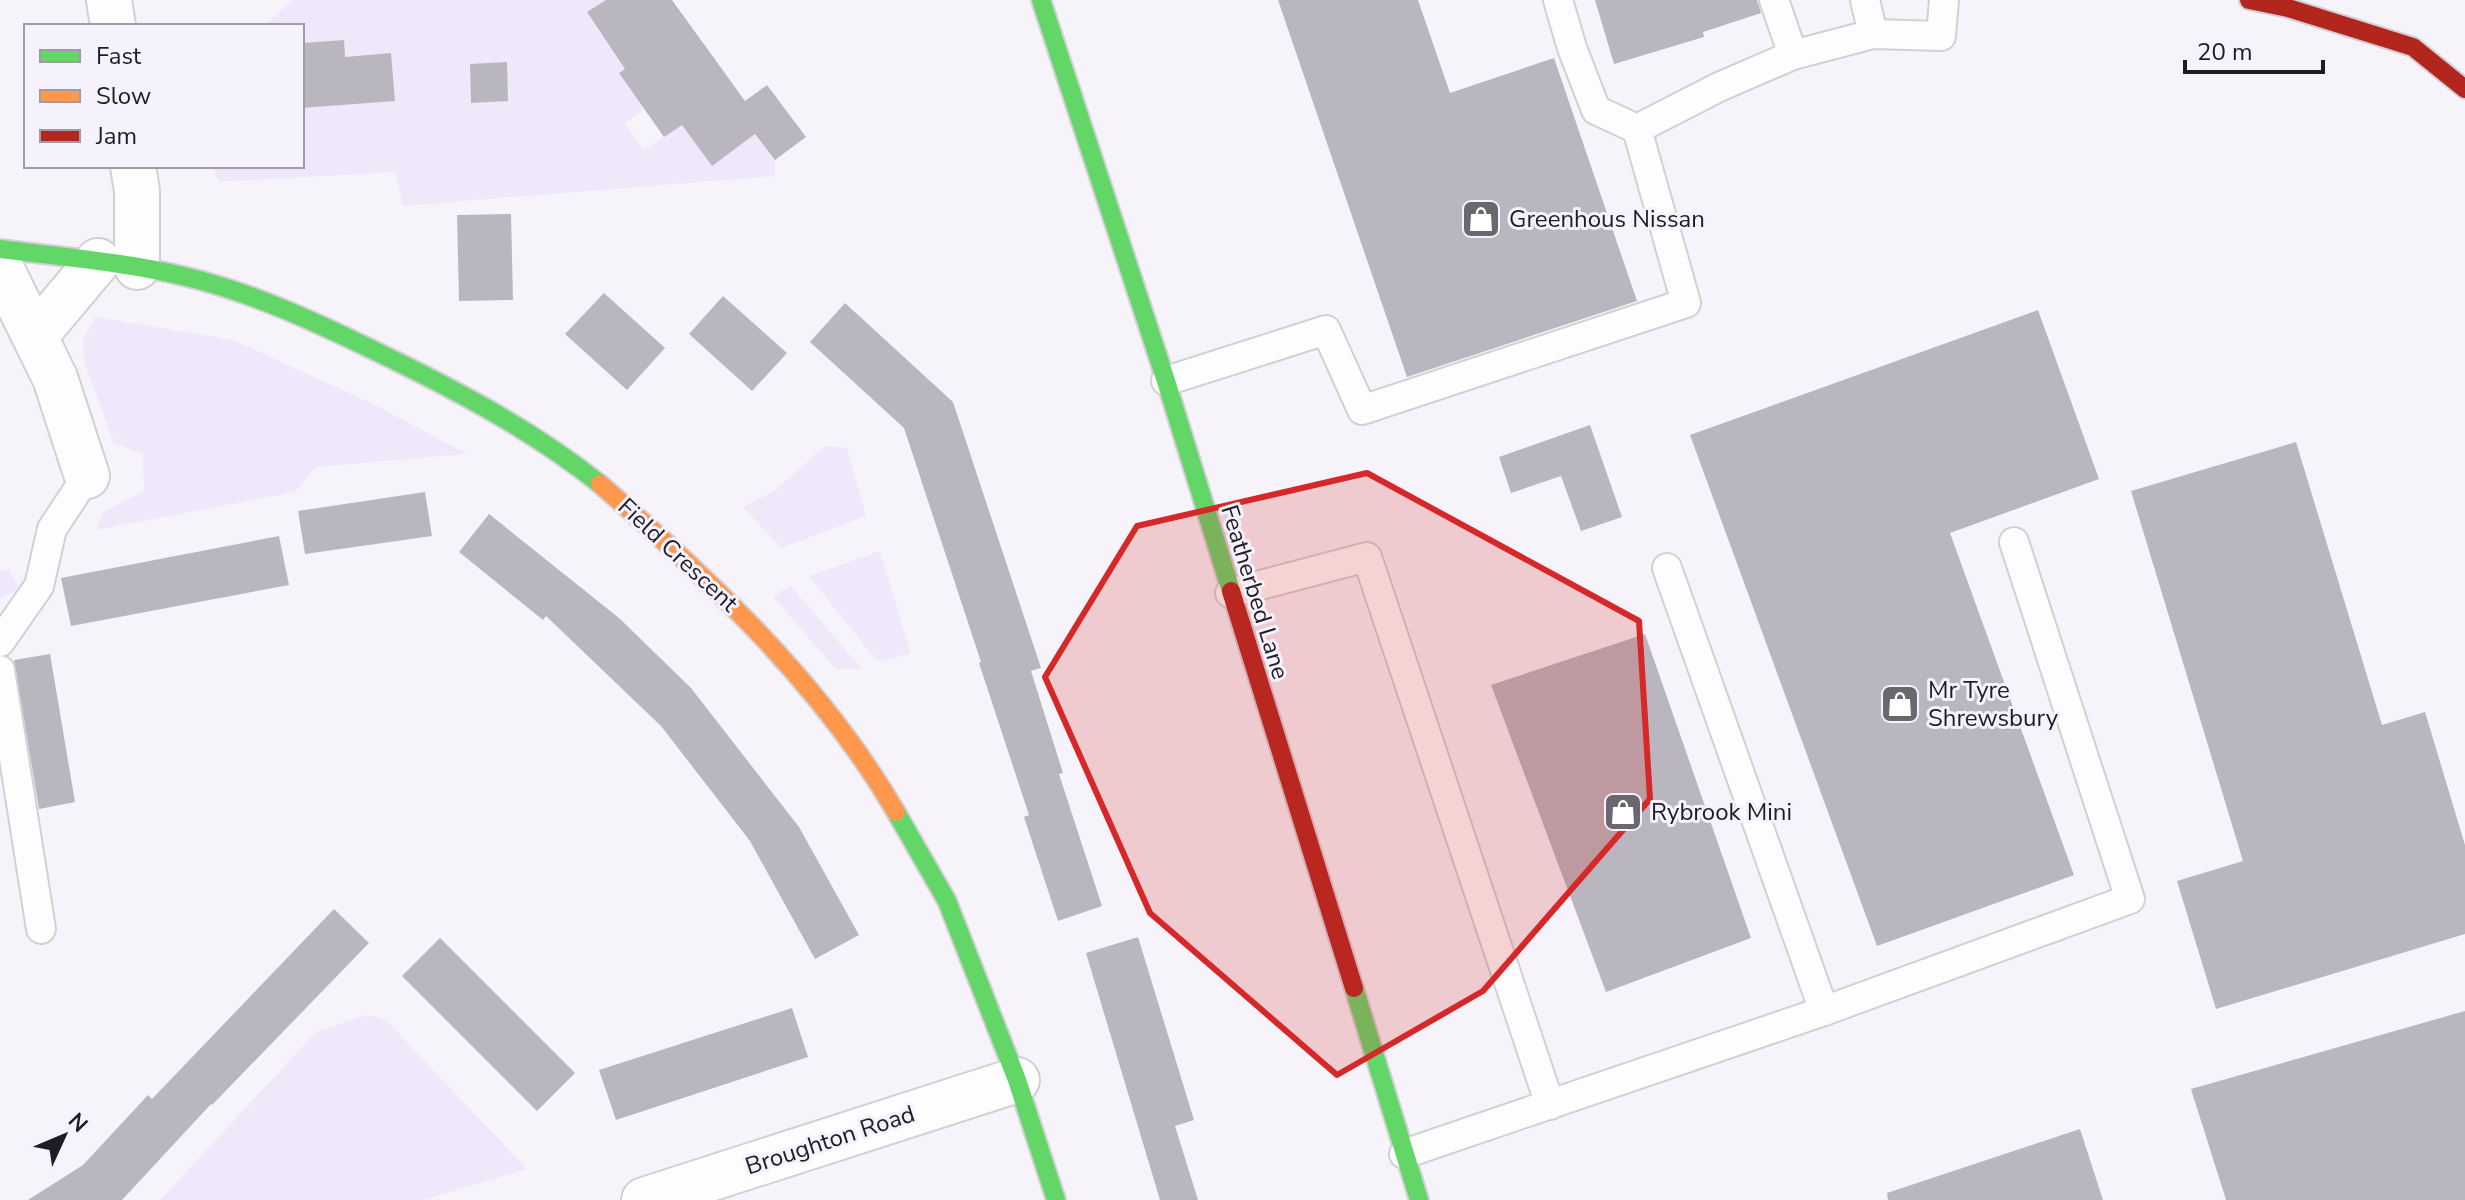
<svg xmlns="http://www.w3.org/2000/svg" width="2465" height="1200" font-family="'Nunito Sans',sans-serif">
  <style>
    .green { fill: #efe8fb }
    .building { fill: #bab6bf }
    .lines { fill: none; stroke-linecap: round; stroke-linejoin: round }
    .lane-casing { stroke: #d2d0d5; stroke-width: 32 }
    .street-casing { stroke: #d2d0d5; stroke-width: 48 }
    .fast-casing { stroke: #d2d0d5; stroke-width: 22 }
    .slow-casing { stroke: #d2d0d5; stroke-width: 22 }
    .jam-casing { stroke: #d2d0d5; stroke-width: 22 }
    .lane { stroke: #fefdfe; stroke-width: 28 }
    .street { stroke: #fefdfe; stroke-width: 44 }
    .fast { stroke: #63d668; stroke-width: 18 }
    .slow { stroke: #ff974d; stroke-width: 18 }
    .jam { stroke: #b3261e; stroke-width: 18 }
    .marked { fill: #d62828; fill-opacity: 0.2; stroke: #d62828; stroke-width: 6; stroke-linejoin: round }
    .labels { text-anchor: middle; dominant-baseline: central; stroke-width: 6; stroke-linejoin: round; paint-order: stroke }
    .poi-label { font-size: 24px; fill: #1f1d23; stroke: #f5f1fd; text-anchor: start }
    .street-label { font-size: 24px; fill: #1f1d23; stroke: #f5f1fd }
  </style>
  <rect width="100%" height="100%" fill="#f6f4fa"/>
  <g class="green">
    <polygon points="292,0 606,0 587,13 603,37 646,54 619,73 644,109 625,123 644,150 694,116 701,127 690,136 712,166 755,134 775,160 775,176 403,206 395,172 219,182 212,166 302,166 302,108 395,101 391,53 345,57 343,40 302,43 302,26 264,26"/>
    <polygon points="95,317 233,340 375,405 467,454 316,467 295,492 96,530 103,512 144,491 143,454 114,443 85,365 82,341"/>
    <polygon points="825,446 847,448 866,516 781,548 743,507 774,491"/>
    <polygon points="880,551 911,654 877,661 809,576"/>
    <polygon points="9,568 19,589 0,599 0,571"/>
    <polygon points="790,585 862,669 836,669 773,597"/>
    <polygon points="365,1015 385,1019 527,1169 423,1200 160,1200 316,1032"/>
  </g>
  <g class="building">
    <polygon points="606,0 672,0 745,101 767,85 806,137 775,160 755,134 712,166 682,125 664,137 619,73 625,69 587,12"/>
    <polygon points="1278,0 1418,0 1450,93 1554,58 1637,301 1407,377"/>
    <polygon points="1595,0 1757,0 1761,13 1703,32 1704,37 1614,64"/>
    <polygon points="344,40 345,57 391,53 395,101 302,108 302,43"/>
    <polygon points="507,62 508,101 471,103 470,64"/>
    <polygon points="511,214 513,300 459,301 457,215"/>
    <polygon points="604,293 665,348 627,390 565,334"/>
    <polygon points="723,296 787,353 752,391 689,334"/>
    <polygon points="845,303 953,402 1041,668 1031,671 1063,773 1059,774 1102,906 1058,921 1024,817 1029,815 979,663 981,662 904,428 810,342"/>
    <polygon points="2038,310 2099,479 1950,533 2074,875 1877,946 1690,435"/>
    <polygon points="1590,425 1622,517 1581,531 1561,476 1511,493 1499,457"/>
    <polygon points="2296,442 2382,725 2425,712 2465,845 2465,934 2216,1009 2177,881 2243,861 2131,491"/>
    <polygon points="425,492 432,536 305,554 298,511"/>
    <polygon points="489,514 619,618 691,688 799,827 859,935 815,959 750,841 661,726 546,616 543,620 459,552"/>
    <polygon points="279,536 289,585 71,626 61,578"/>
    <polygon points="1645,634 1751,938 1606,992 1491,685"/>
    <polygon points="50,654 75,802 39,809 14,660"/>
    <polygon points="334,909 369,943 212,1105 211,1104 122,1200 28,1200 83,1165 148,1095 152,1099"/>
    <polygon points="1138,937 1194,1120 1175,1126 1198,1200 1160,1200 1086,953"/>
    <polygon points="440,938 575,1073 537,1111 402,976"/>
    <polygon points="792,1008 808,1057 616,1120 599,1070"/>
    <polygon points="2465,1011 2465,1200 2226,1200 2191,1089"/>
    <polygon points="2080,1129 2103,1200 1888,1200 1887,1193"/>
  </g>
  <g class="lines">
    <defs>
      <g id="lane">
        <polyline points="1774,0 1793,55"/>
        <polyline points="1865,0 1873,34"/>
        <polyline points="1637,129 1719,87 1793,55 1873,34 1941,36 1944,0"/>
        <polyline points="1166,381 1326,330 1362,410 1686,303 1637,129 1596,110 1572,48 1558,0"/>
        <polyline points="1667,568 1824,1011"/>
        <polyline points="1230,593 1367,557 1550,1105"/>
        <polyline points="0,642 39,586 52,529 87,476"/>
        <polyline points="0,670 41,929"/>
        <polyline points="1404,1154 1824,1011 2130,899 2014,542"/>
      </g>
      <g id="street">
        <polyline points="109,0 113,26"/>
        <polyline points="133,166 137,191 137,267"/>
        <polyline points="0,266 55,378 87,476"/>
        <polyline points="35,336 98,261"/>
        <polyline points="644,1200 1017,1080"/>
      </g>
      <g id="fast">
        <polyline points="1041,0 1166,381 1231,591"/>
        <path d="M 0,249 C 62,257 126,262 187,277 C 250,292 311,320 369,348 C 450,387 530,428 600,484"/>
        <polyline points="896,812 947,901 1017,1080 1056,1200"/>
        <polyline points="1354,988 1419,1200"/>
      </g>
      <path id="slow" d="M 600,484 C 711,581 821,683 896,812"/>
      <g id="jam">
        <polyline points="2249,0 2288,8 2413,47 2465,89"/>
        <polyline points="1231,591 1354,988"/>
      </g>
    </defs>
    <use href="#lane" class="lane-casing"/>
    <use href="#street" class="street-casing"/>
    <use href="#fast" class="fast-casing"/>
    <use href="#slow" class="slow-casing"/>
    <use href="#jam" class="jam-casing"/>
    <use href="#lane" class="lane"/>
    <use href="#street" class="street"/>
    <use href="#fast" class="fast"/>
    <use href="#slow" class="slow"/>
    <use href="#jam" class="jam"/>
  </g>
  <path class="marked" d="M 1367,473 L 1639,621 L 1650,799 L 1483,991 L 1337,1075 L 1150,913 L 1045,677 L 1137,526 Z"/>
  <defs>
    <symbol id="shop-square" viewBox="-11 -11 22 22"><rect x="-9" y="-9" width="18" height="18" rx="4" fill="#6a686e" stroke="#f5f1fd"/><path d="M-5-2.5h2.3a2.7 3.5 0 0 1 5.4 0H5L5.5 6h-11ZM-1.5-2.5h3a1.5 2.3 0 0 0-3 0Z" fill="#fff"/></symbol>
  </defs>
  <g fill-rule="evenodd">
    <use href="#shop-square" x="1459" y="197" width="44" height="44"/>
    <use href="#shop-square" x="1878" y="682" width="44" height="44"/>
    <use href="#shop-square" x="1601" y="790" width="44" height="44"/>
  </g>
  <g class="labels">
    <g class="poi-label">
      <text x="1509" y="219">Greenhous Nissan</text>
      <text x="1928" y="690">Mr Tyre<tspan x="1928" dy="28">Shrewsbury</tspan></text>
      <text x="1651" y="812">Rybrook Mini</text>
    </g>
    <g class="street-label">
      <text transform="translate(678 555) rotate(43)">Field Crescent</text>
      <text transform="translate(1255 592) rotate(73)">Featherbed Lane</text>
      <text transform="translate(830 1140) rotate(-18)">Broughton Road</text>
    </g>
  </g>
  <rect x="24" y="24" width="280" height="144" fill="#f5f1fd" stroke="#9f9ca6" stroke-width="2"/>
  <rect x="40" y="50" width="40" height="12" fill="#63d668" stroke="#9f9ca6" stroke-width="2"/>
  <text x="96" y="64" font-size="24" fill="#1f1d23">Fast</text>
  <rect x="40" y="90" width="40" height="12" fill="#ff974d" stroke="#9f9ca6" stroke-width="2"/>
  <text x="96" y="104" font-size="24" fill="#1f1d23">Slow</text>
  <rect x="40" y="130" width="40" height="12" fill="#b3261e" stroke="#9f9ca6" stroke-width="2"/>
  <text x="96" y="144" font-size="24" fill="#1f1d23">Jam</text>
  <g transform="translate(64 1136) rotate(46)" stroke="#f5f1fd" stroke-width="6" paint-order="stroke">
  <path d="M0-6L14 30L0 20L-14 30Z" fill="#1f1d23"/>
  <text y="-12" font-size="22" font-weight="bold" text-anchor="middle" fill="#1f1d23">N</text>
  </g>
  <path d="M2185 60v12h138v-12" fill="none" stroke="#1f1d23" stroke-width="4"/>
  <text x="2197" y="60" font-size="24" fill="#1f1d23" stroke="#f5f1fd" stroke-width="6" paint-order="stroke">20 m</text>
</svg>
